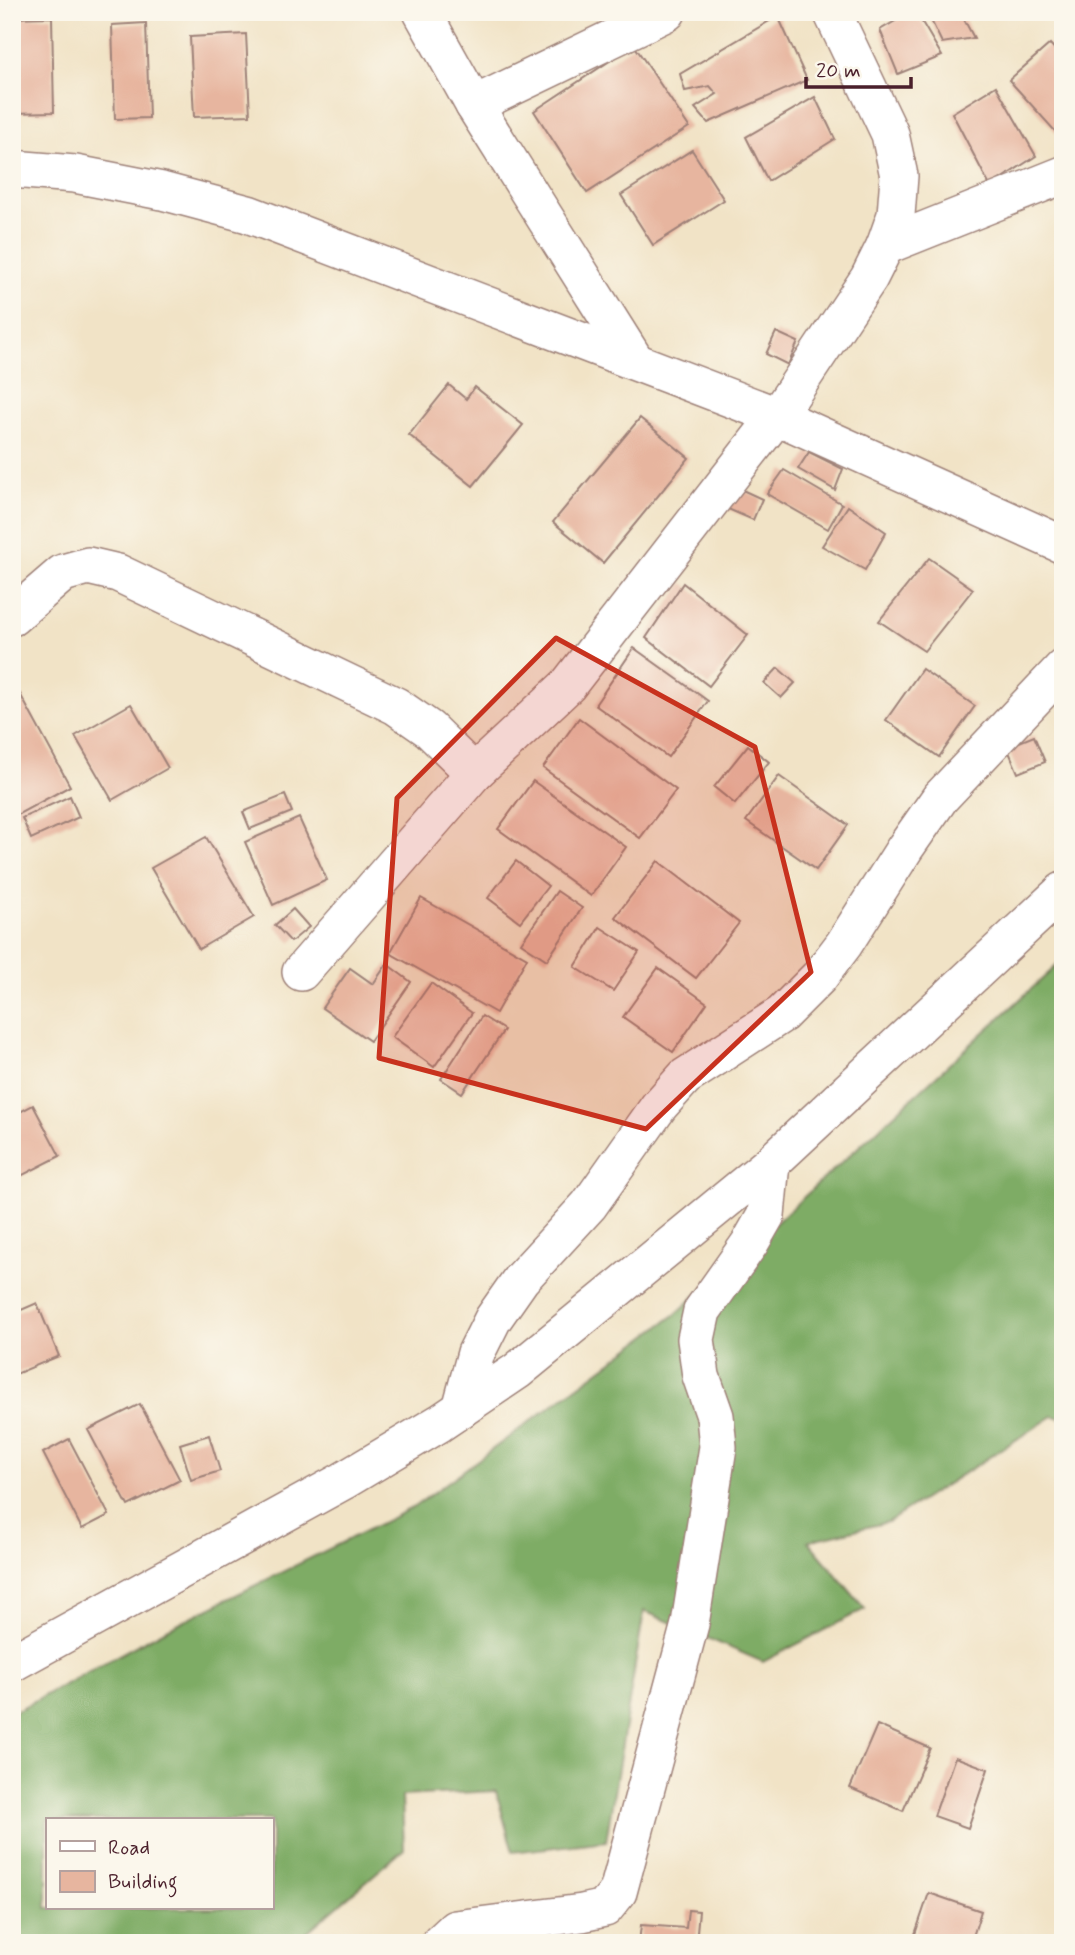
<svg xmlns="http://www.w3.org/2000/svg" width="1075" height="1955" font-family="Mynerve,sans-serif">
  <style>
    .forest { fill: #7eac65; stroke: #646648; stroke-width: 2; fill-rule: evenodd }
    .building { fill: #e7b59f }
    .lines { fill: none; stroke-linecap: round; stroke-linejoin: round }
    .street-casing { stroke: #9e8178; stroke-width: 40 }
    .street { stroke: #fff; stroke-width: 37 }
    .marked { fill: #c8321e; fill-opacity: 0.2; stroke: #c8321e; stroke-width: 5; stroke-linejoin: round }
  </style>
  <rect width="100%" height="100%" fill="#fbf7ec"/>
  <filter id="ink" filterUnits="userSpaceOnUse"><feTurbulence type="fractalNoise" baseFrequency=".0143" numOctaves="2"/><feDisplacementMap in="SourceGraphic" scale="14" xChannelSelector="R" yChannelSelector="G"/><feConvolveMatrix kernelMatrix="1 2 1 2 8 2 1 2 1" color-interpolation-filters="sRGB"/></filter>
  <filter id="wash" filterUnits="userSpaceOnUse"><feTurbulence type="fractalNoise" baseFrequency=".00686" numOctaves="4" result="noise"/><feDisplacementMap in="SourceGraphic" scale="28" xChannelSelector="R" yChannelSelector="G"/><feGaussianBlur stdDeviation="1.57" result="paint"/><feColorMatrix in="noise" values="0 0 0 0 0 0 0 0 0 0 0 0 0 0 0 0 0 1.4 0 .05"/><feComposite in="paint" operator="in"/></filter>
  <g filter="url(#wash)">
    <rect width="100%" height="100%" fill="#f1e3c6"/>
    <path class="forest" d="M 1063,960 L 1063,1418 L 1053,1416 L 888,1522 L 808,1541 L 865,1609 L 763,1662 L 644,1611 L 606,1841 L 513,1852 L 496,1791 L 402,1796 L 404,1849 L 294,1943 L 12,1943 L 12,1713 L 161,1632 L 414,1507 L 676,1314 ZM 47,1820 L 271,1820 L 271,1908 L 47,1908 Z"/>
    <g id="blocks">
      <g class="building">
        <polygon points="911,12 916,12 942,56 898,74 880,30"/>
        <polygon points="927,12 960,12 974,38 942,43"/>
        <polygon points="778,16 807,80 708,123 695,108 717,94 710,86 685,91 680,74"/>
        <polygon points="52,17 54,112 12,113 12,18"/>
        <polygon points="146,23 149,118 115,119 112,25"/>
        <polygon points="246,34 250,115 194,117 190,37"/>
        <polygon points="1050,44 1063,58 1063,140 1009,80"/>
        <polygon points="634,45 689,127 587,193 534,111"/>
        <polygon points="996,86 1036,156 990,186 952,113"/>
        <polygon points="815,97 835,139 768,181 746,137"/>
        <polygon points="692,150 724,200 653,245 621,195"/>
        <polygon points="776,332 798,342 788,365 766,354"/>
        <polygon points="449,385 466,399 475,387 523,425 473,486 409,435"/>
        <polygon points="640,418 689,458 603,563 553,522"/>
        <polygon points="809,452 843,469 835,490 798,469"/>
        <polygon points="784,470 842,504 828,529 767,494"/>
        <polygon points="738,488 762,499 753,520 728,509"/>
        <polygon points="848,506 886,532 865,570 822,546"/>
        <polygon points="929,558 973,589 924,651 879,621"/>
        <polygon points="683,583 748,635 709,686 646,638"/>
        <polygon points="634,648 708,701 668,757 595,705"/>
        <polygon points="778,668 795,683 781,698 764,683"/>
        <polygon points="922,669 975,706 939,757 886,720"/>
        <polygon points="19,692 70,786 17,815 12,806 12,696"/>
        <polygon points="131,704 168,768 112,800 75,736"/>
        <polygon points="579,718 676,790 640,838 543,768"/>
        <polygon points="1034,736 1045,762 1018,773 1007,747"/>
        <polygon points="748,745 769,762 735,804 714,787"/>
        <polygon points="779,776 848,825 816,870 746,821"/>
        <polygon points="533,781 626,847 591,896 498,829"/>
        <polygon points="285,795 292,812 250,829 243,812"/>
        <polygon points="70,796 79,817 31,839 22,818"/>
        <polygon points="299,818 327,880 273,905 245,842"/>
        <polygon points="206,837 254,917 199,949 151,868"/>
        <polygon points="516,861 548,886 520,922 488,898"/>
        <polygon points="658,861 739,923 696,978 615,917"/>
        <polygon points="557,891 582,908 547,960 521,943"/>
        <polygon points="421,898 527,958 496,1013 390,953"/>
        <polygon points="293,909 309,927 291,942 275,925"/>
        <polygon points="600,927 639,952 613,991 575,967"/>
        <polygon points="387,964 411,982 370,1041 322,1008 350,968 373,984"/>
        <polygon points="658,968 707,1003 673,1052 623,1017"/>
        <polygon points="431,983 472,1013 434,1067 392,1037"/>
        <polygon points="482,1016 504,1030 462,1093 441,1079"/>
        <polygon points="33,1105 60,1156 19,1177 12,1163 12,1116"/>
        <polygon points="37,1303 59,1356 16,1374 12,1363 12,1314"/>
        <polygon points="140,1404 180,1480 128,1506 88,1430"/>
        <polygon points="209,1435 220,1471 191,1480 180,1444"/>
        <polygon points="69,1439 109,1515 82,1529 43,1453"/>
        <polygon points="877,1725 930,1748 903,1811 850,1788"/>
        <polygon points="955,1757 988,1769 968,1828 934,1816"/>
        <polygon points="929,1893 981,1911 971,1943 912,1943"/>
        <polygon points="688,1910 699,1911 696,1943 639,1943 641,1925 686,1928"/>
        <polygon points="530,1929 581,1930 581,1943 529,1943"/>
      </g>
    </g>
  </g>
  <g filter="url(#ink)">
    <use href="#blocks" fill-opacity="0" stroke="#9e8178" stroke-width="2"/>
    <g class="lines">
      <defs>
        <g id="street">
          <polyline points="422,12 474,105 634,359"/>
          <polyline points="474,105 667,12"/>
          <polyline points="12,169 75,174 162,191 248,214 777,416 1063,545"/>
          <polyline points="885,246 1063,175"/>
          <polyline points="12,617 63,573 88,566 118,573 396,706 429,729 474,773"/>
          <polyline points="301,972 474,773 568,685 777,416 869,278 885,246 896,215 899,176 890,134 832,12"/>
          <polyline points="461,1409 476,1353 493,1319 521,1279 589,1205 659,1106 685,1077 782,1014 819,977 844,944 905,848 940,798 1063,668"/>
          <polyline points="12,1663 343,1481 440,1423 517,1371 771,1163 1063,891"/>
          <polyline points="440,1943 455,1929 582,1913 605,1908 618,1892 690,1624 718,1447 715,1416 701,1376 696,1339 702,1311 750,1243 766,1215 771,1163"/>
        </g>
      </defs>
      <use href="#street" class="street-casing"/>
      <use href="#street" class="street"/>
    </g>
  </g>
  <path class="marked" d="M 556,638 L 755,747 L 811,972 L 646,1129 L 379,1058 L 397,798 Z"/>
  <rect width="1075" height="1955" fill="none" stroke="#fbf7ec" stroke-width="42"/>
  <rect x="46" y="1818" width="228" height="91" fill="#fbf7ec" stroke="#b4a19f" stroke-width="2"/>
  <rect x="60" y="1841" width="35" height="10" fill="#ffffff" stroke="#b4a19f" stroke-width="2"/>
  <text x="108" y="1854" font-size="21" fill="#4a1f2b">Road</text>
  <rect x="60" y="1871" width="35" height="21" fill="#e7b59f" stroke="#b4a19f" stroke-width="2"/>
  <text x="108" y="1888" font-size="21" fill="#4a1f2b">Building</text>
  <path d="M806 77v10h105v-10" fill="none" stroke="#4a1f2b" stroke-width="3.5"/>
  <text x="816" y="77" font-size="21" fill="#4a1f2b" stroke="#fbf7ec" stroke-width="5" paint-order="stroke">20 m</text>
</svg>
